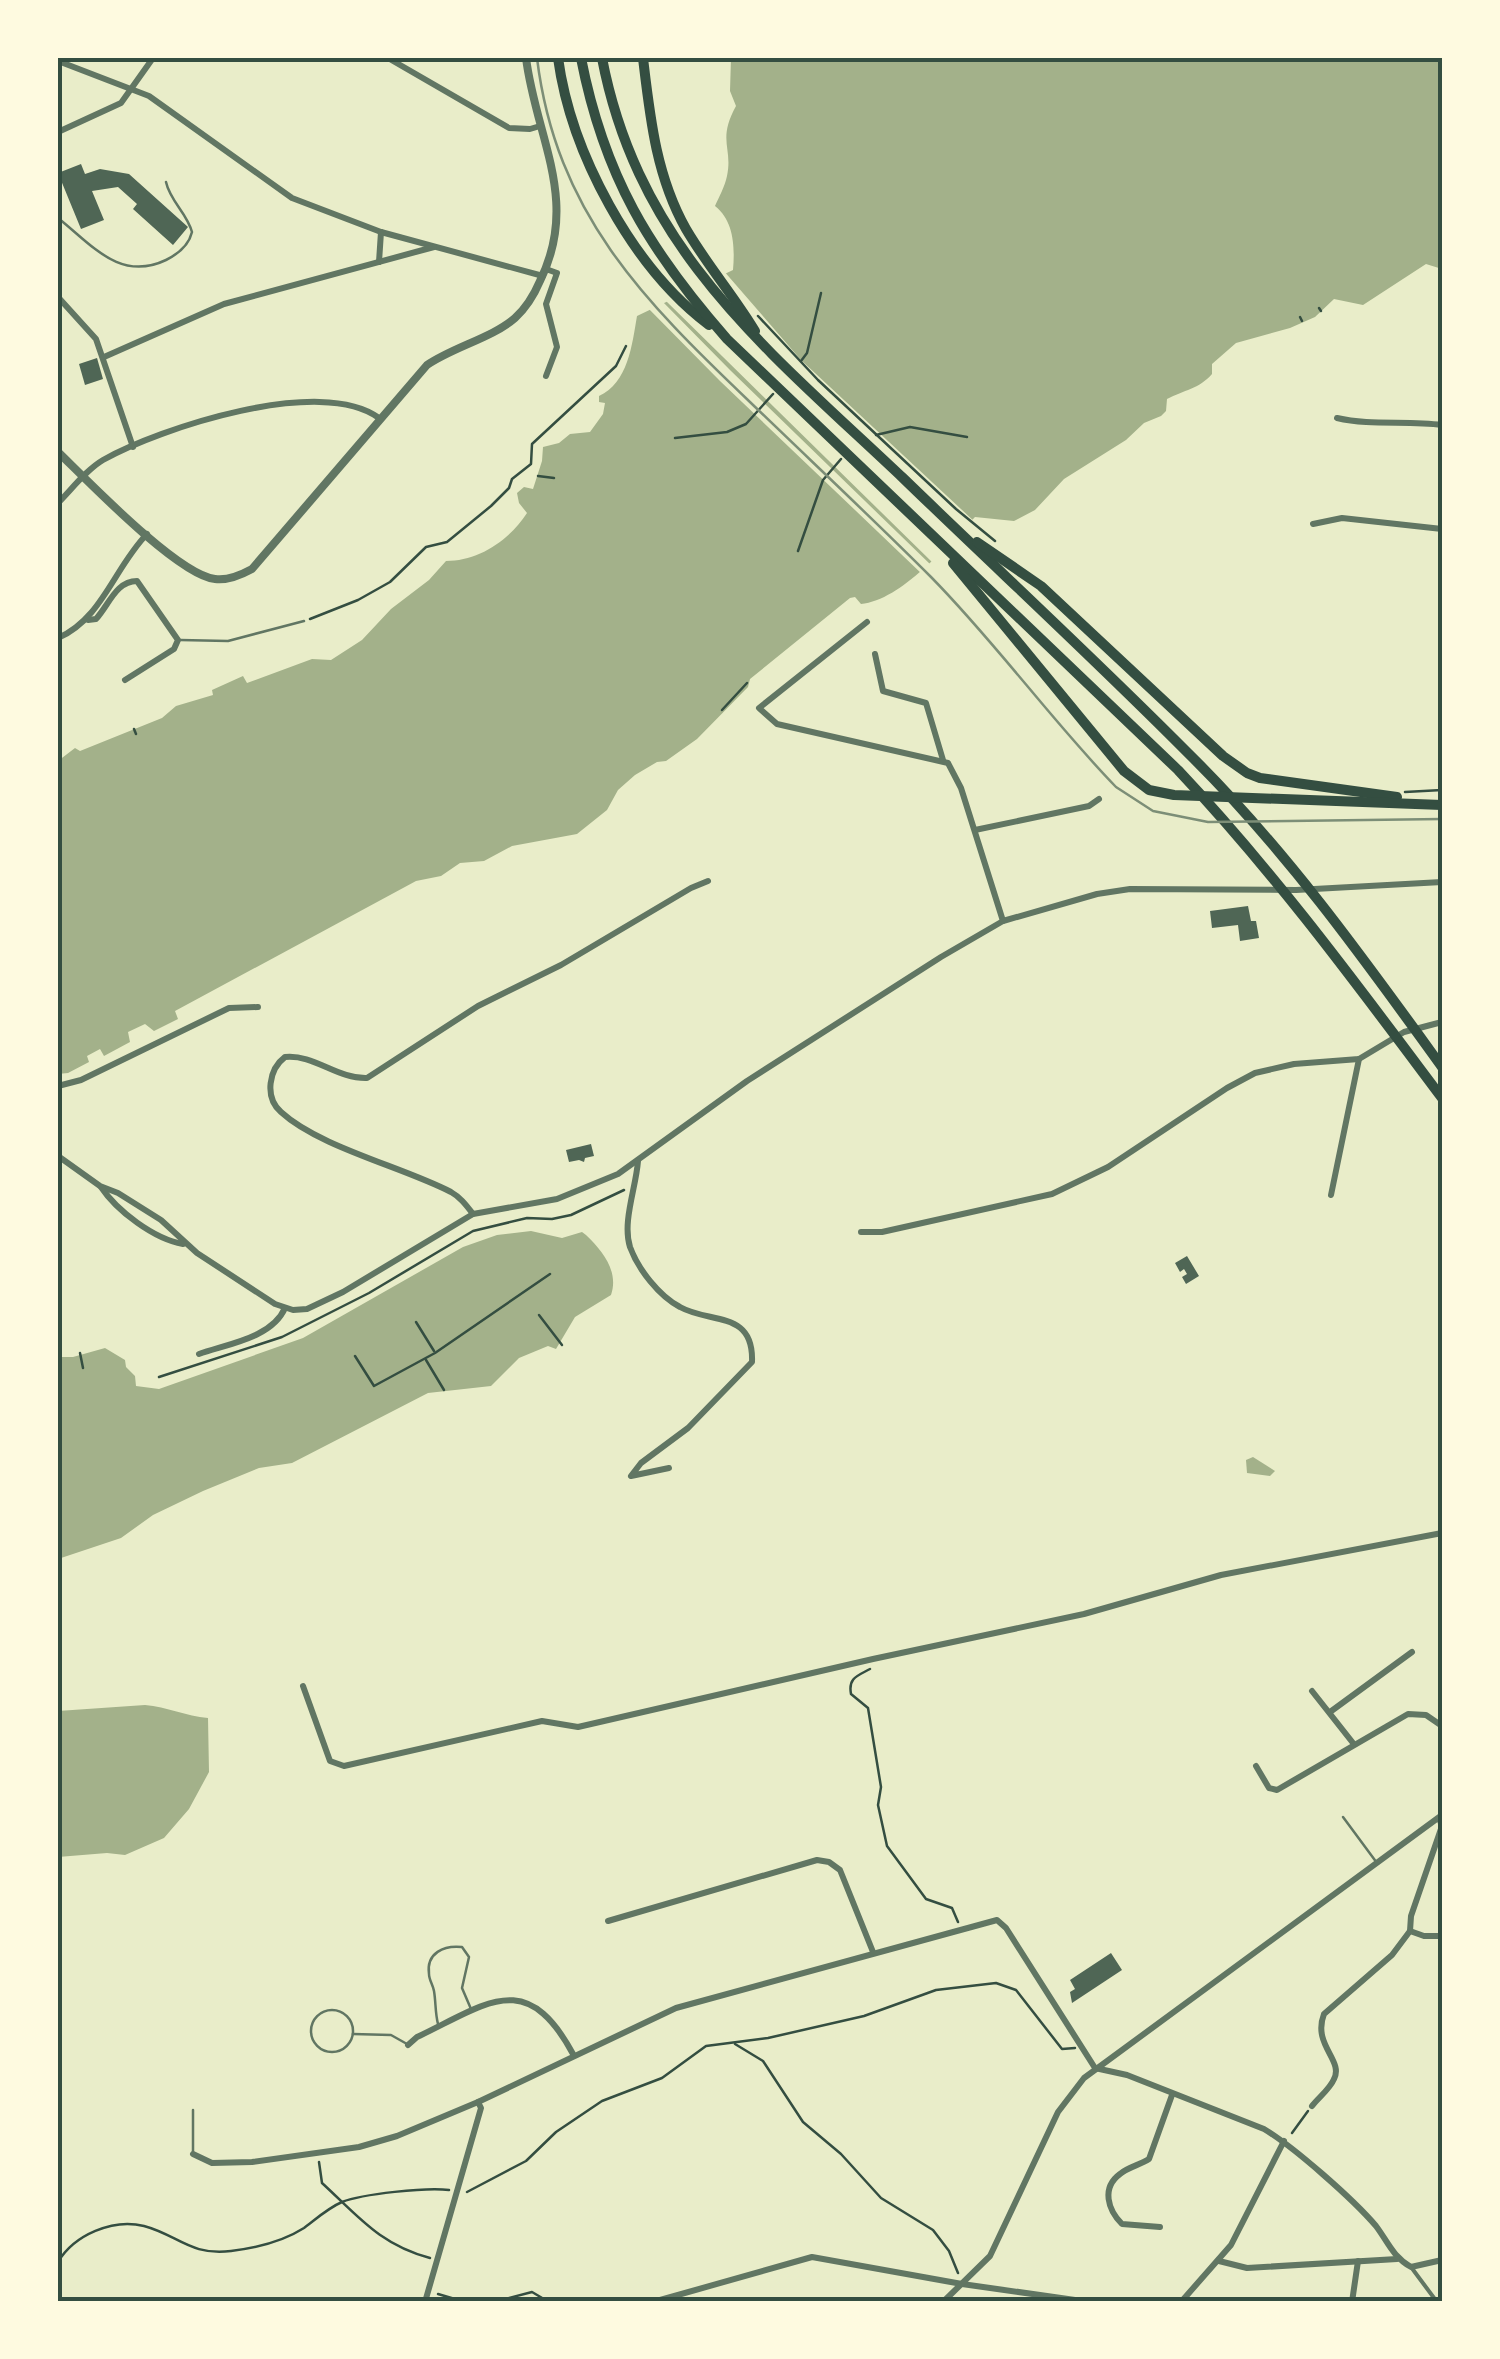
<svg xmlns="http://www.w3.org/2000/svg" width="1500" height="2359" font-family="'Source Sans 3',sans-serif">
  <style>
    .water { fill: #a3b18a }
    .pier { fill: #e9edc9 }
    .building { fill: #4f6655 }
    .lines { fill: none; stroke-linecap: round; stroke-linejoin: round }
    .path { stroke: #344e41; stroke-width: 2.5 }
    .service { stroke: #617663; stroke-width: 2.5 }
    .pedestrian { stroke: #617663; stroke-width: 4 }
    .minor { stroke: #617663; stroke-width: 6 }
    .tertiary { stroke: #617663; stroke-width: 8 }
    .motorway { stroke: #344e41; stroke-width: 10 }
    .tram { stroke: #7c8e77; stroke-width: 2.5 }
    .neatline { fill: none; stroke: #344e41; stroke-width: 4 }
  </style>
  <rect width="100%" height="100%" fill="#e9edc9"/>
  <g class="water">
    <path d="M 731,58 L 1442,58 L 1442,269 L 1426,264 L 1363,305 L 1334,299 L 1315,317 L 1290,328 L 1236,343 L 1212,364 L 1212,374 C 1199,389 1184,390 1167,399 L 1166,411 L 1161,416 L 1144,423 L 1126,440 L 1064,479 L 1035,510 L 1014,521 L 975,517 C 947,545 902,600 861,604 L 855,597 L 850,598 L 750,679 L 748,687 L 697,739 L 666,761 L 657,762 L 635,775 L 618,790 L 607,810 L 577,834 L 512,846 L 484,861 L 460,863 L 441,876 L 416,881 L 175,1011 L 178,1019 L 154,1031 L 145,1024 L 128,1032 L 130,1042 L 104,1056 L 100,1049 L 87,1056 L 89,1062 L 68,1073 L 58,1074 L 58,761 L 75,748 L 80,751 L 162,718 L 176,706 L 213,695 L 212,690 L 243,676 L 247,683 L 312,659 L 331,660 L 362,640 L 391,609 L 429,580 L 446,561 C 478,561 509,541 527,513 L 519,503 L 517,493 L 524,487 L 533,489 L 542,461 L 543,447 L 559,443 L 570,434 L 590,432 L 603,414 L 605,403 L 599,402 L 599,396 C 628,383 632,345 637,316 L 733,270 C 735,247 734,221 715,206 C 719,197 725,186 727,176 C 733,147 717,141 736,106 L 730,91 Z"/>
    <path d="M 531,1231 L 562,1238 L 582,1232 L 586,1235 C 603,1251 619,1272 611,1295 L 575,1317 L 556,1349 L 548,1346 L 519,1358 L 491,1386 L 428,1393 L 292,1463 L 259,1468 L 203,1491 L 153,1515 L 121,1538 L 58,1559 L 58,1357 L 73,1357 L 105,1348 L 125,1360 L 126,1367 L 135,1376 L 136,1386 L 159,1389 L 303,1338 L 463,1247 L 497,1235 Z"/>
    <polygon points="1253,1457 1275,1471 1270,1476 1247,1473 1246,1460"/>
    <path d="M 145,1705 C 167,1707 186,1716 208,1718 L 209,1772 L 189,1809 L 164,1838 L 125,1855 L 107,1853 L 58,1857 L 58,1711 Z"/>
  </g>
  <g class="pier">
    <polygon points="723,270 801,360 976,523 934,564 666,301"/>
    <polygon points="660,299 730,370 932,566 923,575 720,381 645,305"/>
  </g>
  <g class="building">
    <polygon points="81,164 85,174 100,169 129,174 188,227 173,245 133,209 137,204 118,187 92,191 104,220 81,229 58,173"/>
    <polygon points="97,358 103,379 85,385 79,364"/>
    <polygon points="1248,906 1251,921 1256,921 1259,938 1240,941 1238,925 1212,928 1210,911"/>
    <polygon points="591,1144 594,1156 585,1158 584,1162 579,1160 569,1162 566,1150"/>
    <polygon points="1187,1256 1199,1276 1186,1284 1182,1277 1187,1274 1184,1269 1180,1272 1175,1263"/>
    <polygon points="1111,1953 1122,1970 1072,2003 1070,1992 1075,1989 1070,1980"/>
  </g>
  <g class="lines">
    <g class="path">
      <polyline points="1319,308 1321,311"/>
      <polyline points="758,316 818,380 956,509 995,541"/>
      <polyline points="1300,317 1302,321"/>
      <polyline points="801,361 807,353 821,293"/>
      <polyline points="876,435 910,427 967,437"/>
      <polyline points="675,438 727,432 746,424 773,394"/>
      <polyline points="538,476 554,478"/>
      <polyline points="798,551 823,480 841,459"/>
      <polyline points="310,619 358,600 390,582 426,547 447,542 491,506 509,488 512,479 531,464 532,444 616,366 626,346"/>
      <polyline points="722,710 747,683"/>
      <polyline points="134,729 136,734"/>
      <polyline points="1405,792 1442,790"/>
      <polyline points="539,1315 562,1345"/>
      <polyline points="416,1322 434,1351"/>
      <polyline points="80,1353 83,1368"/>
      <polyline points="355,1356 374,1386 435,1353 550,1274"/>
      <polyline points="426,1360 444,1390"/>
      <polyline points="159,1377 282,1337 369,1293 473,1231 527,1218 552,1219 571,1215 624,1190"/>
      <path d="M 870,1669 C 857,1676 848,1678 851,1694 L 868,1708 L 881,1787 L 878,1805 L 887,1846 L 926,1899 L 952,1908 L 958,1922"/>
      <polyline points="735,2044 763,2061 803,2122 841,2154 881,2198 933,2230 949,2251 958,2273"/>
      <polyline points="1292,2133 1308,2111"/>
      <path d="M 319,2162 L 322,2183 C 358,2216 380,2245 430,2258"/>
      <polyline points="467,2192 526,2161 556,2132 602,2101 662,2078 706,2046 768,2038 864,2016 936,1990 996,1983 1016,1990 1062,2049 1075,2048"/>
      <path d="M 58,2262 C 74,2235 113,2218 144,2226 C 178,2235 190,2256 231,2251 C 256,2248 282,2242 304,2228 C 316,2219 328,2208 342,2202 C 362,2194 427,2187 449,2190"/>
      <polyline points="438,2294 465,2302"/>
      <polyline points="494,2302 532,2292 549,2302"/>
    </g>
    <g class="service">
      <path d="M 58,218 C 92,245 120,282 166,260 C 178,254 189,245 192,232 C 187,213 170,201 166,182"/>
      <polyline points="180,640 228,641 304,621"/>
      <polyline points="1343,1817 1377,1863"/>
      <circle cx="332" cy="2031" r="21"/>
      <path d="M 438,2024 C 435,2012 436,2003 434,1991 C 433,1985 429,1980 429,1974 C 426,1953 444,1945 462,1947 L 469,1957 L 462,1988 L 471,2009"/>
      <polyline points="353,2034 391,2035 407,2044"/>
      <polyline points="193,2152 193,2110"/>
    </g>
    <polyline class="pedestrian" points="1411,2267 1437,2302"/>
    <g class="minor">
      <polyline points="388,58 509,128 530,129 540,126"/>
      <polyline points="58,61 149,96 292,198 381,232 543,276"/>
      <polyline points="58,132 121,103 153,58"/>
      <polyline points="379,262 381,232"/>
      <polyline points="58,297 96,339 133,447"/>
      <polyline points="104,357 224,304 434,247"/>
      <polyline points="546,376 557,347 546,304 557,273 546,269"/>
      <path d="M 1337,418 C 1371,426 1408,420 1442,425"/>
      <path d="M 58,503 C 72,489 86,470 103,460 C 160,428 321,375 379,418"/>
      <polyline points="1313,524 1342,518 1442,529"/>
      <path d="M 88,620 L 96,619 C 109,605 116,581 137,581 L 178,640 L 174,649 L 125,680"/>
      <polyline points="867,622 759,708 777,724 948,763 961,788 1003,921"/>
      <path d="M 58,638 C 102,619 114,568 147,534"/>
      <polyline points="875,654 883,691 926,703 943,760"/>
      <polyline points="975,830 1089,806 1099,799"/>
      <polyline points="58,1086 81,1080 229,1008 258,1007"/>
      <polyline points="58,1156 100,1186 118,1193 161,1220 197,1253 275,1304 293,1310 307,1309 343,1292 473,1214 557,1199 618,1174 747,1081 941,957 1003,921 1097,894 1130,889 1296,890 1442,882"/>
      <path d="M 638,1161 C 636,1188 622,1222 630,1247 C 638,1269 659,1296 680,1307 C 710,1324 754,1310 752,1362 L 688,1428 L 641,1463 L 631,1476 L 669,1468"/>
      <path d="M 101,1187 C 117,1211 154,1239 183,1244"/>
      <polyline points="1331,1195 1359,1059"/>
      <path d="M 473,1214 C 466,1205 460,1197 451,1192 C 403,1167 319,1147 281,1112 C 264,1097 269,1069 285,1057 C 314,1054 337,1079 367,1078 L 478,1006 L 561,965 L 691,888 L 708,881"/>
      <polyline points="861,1232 882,1232 1052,1194 1108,1167 1227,1088 1255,1073 1294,1064 1359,1059 1404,1032 1442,1022"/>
      <path d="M 199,1354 C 227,1344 272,1338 285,1308"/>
      <polyline points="303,1686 330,1761 344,1766 542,1721 578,1727 873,1659 1084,1614 1221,1575 1442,1533"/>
      <polyline points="1312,1691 1353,1743"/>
      <polyline points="1330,1712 1412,1652"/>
      <polyline points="1256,1766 1269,1788 1277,1790 1408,1714 1426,1715 1442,1726"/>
      <polyline points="608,1921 817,1860 829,1862 840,1870 873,1952"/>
      <polyline points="1410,1931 1424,1936 1442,1936"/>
      <path d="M 408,2045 L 417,2037 C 487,2004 526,1967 573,2054"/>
      <path d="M 1312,2106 C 1318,2098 1330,2089 1334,2079 C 1344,2060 1312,2045 1324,2014 L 1392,1955 L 1410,1931 L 1411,1916 L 1442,1826 L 1439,1818"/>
      <path d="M 193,2154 L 212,2163 L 252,2162 L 359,2147 L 397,2136 L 478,2102 L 676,2008 L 997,1920 L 1006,1928 L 1095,2068 L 1127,2075 L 1264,2129 C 1294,2147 1353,2199 1376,2226 C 1388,2242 1393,2257 1411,2267 L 1442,2260"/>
      <path d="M 1160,2227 L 1122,2224 C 1108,2210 1101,2188 1120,2174 C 1128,2167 1140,2165 1149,2159 L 1172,2095"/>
      <polyline points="1219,2261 1247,2268 1397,2259"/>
      <polyline points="425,2302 481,2108 478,2102"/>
      <polyline points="653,2302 812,2257 962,2284 1089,2302"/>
      <polyline points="943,2302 990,2256 1058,2112 1084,2078 1442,1815"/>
      <polyline points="1181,2302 1231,2245 1284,2141"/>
      <polyline points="1352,2302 1358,2261"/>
    </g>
    <path class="tertiary" d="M 58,452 C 87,480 178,575 215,579 C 228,581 241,575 252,569 L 427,365 C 453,347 492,338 515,318 C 526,308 534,295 540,281 C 580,200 536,138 526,58"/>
    <g class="motorway">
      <path d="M 558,58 C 571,153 632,267 709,325"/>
      <path d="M 581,58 C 604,176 649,250 727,339 L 1178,770 C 1275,873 1358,986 1442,1098"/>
      <path d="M 602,58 C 639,251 768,350 903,478 C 999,571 1097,661 1191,756 C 1286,850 1364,959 1442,1067"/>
      <path d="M 643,58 C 650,117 656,176 686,229 C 707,265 734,296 755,331"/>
      <polyline points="977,542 1041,586 1223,756 1247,773 1260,778 1397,797"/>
      <polyline points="953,563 1124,771 1149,790 1174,795 1442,805"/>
    </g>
    <path class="tram" d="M 537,58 C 556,213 643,300 751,403 C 811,461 872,518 931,577 C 997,644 1051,720 1116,787 L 1153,811 L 1208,822 L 1442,819"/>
  </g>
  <rect width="1500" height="2359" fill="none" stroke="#fefae0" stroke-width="120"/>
  <rect x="60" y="60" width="1380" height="2239" class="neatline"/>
</svg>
